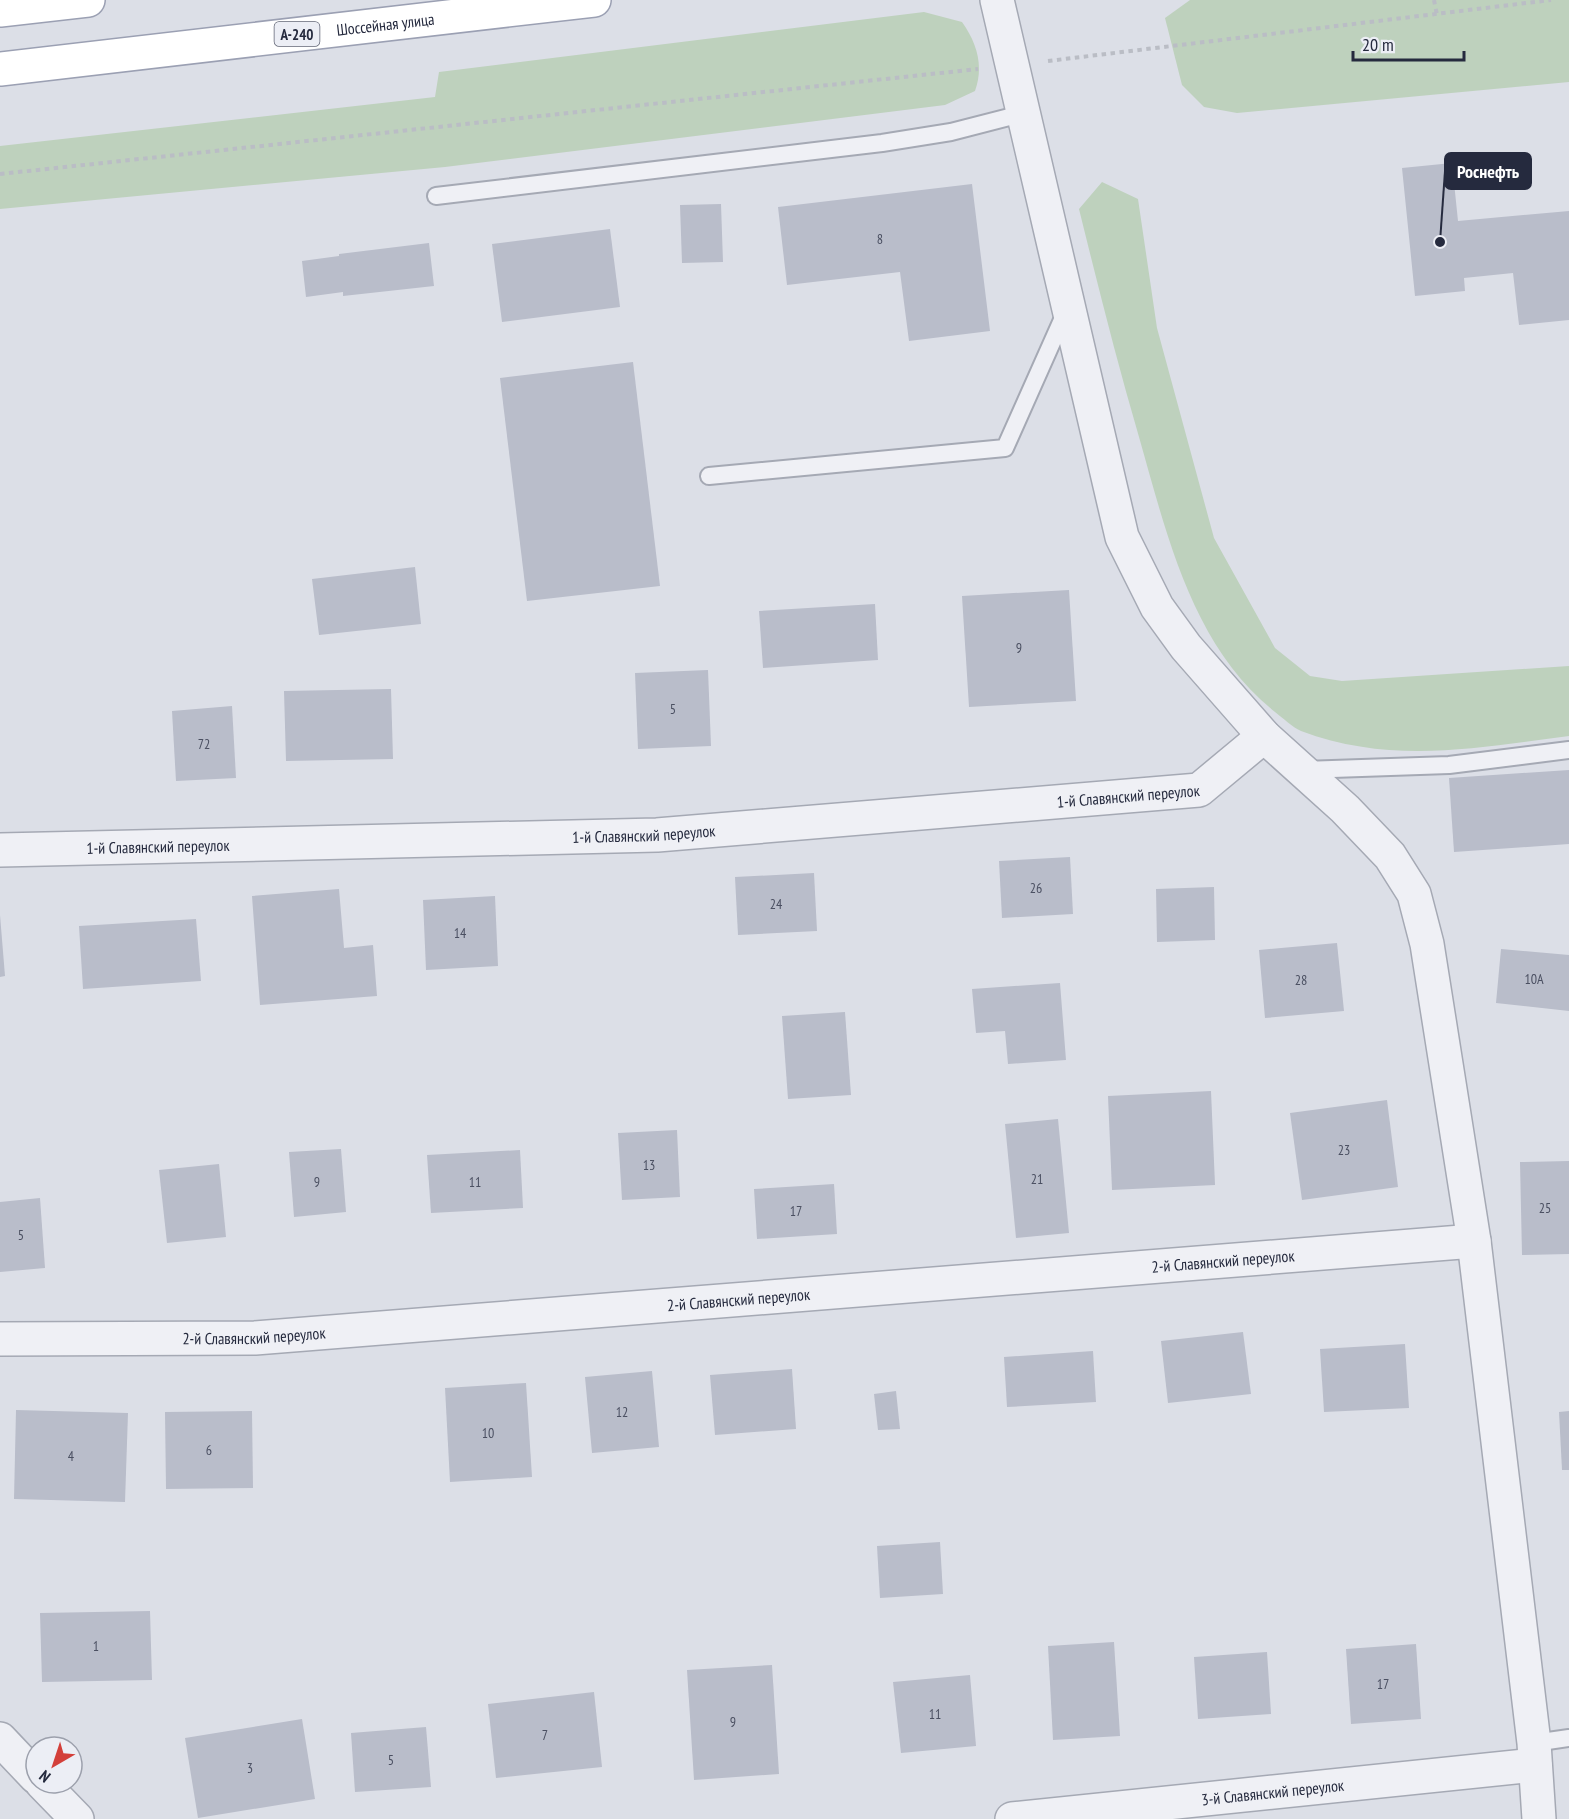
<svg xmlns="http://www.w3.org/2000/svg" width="1569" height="1819" font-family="'PT Sans Narrow',sans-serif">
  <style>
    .green { fill: #bed1bd }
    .building { fill: #b9bdca }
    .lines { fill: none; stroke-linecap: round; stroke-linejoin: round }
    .lane-casing { stroke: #a5a9b4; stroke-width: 20 }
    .street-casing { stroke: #a5a9b4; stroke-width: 36 }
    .primary-casing { stroke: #9ba0b3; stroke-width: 36 }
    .path { stroke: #babdc5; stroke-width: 4; stroke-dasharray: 4.5 4.5; stroke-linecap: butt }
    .lane { stroke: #eff0f5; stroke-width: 16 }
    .street { stroke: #eff0f5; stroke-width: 33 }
    .primary { stroke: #fff; stroke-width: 33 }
    .labels { text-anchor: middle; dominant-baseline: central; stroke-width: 6; stroke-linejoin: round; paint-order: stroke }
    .number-label { font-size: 14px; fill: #4a4f61 }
    .shield { fill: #eceef5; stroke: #616575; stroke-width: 1.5 }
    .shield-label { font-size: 15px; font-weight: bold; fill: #252a3e }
    .street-label { font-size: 16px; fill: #252a3e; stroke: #eceef5 }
    .leader { fill: none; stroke: #252a3e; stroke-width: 2 }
    .callout-dot { fill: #252a3e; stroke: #eceef5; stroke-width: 2 }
    .callout { fill: #252a3e; stroke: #252a3e; stroke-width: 2 }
    .callout-label { font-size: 18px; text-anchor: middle; font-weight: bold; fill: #fff }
  </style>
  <rect width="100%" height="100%" fill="#dcdfe7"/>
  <g class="green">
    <polygon points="1190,0 1569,0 1569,82 1237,113 1204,107 1182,85 1165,18"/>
    <path d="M 924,12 L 962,22 C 977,43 984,66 975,91 L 945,105 L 445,167 L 0,209 L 0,146 L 435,97 L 439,72 Z"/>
    <path d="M 1102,182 L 1138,199 L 1157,328 L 1214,538 L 1275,648 L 1310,676 L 1342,681 L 1569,666 L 1569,736 C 1476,748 1392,765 1301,731 C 1292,727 1283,718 1275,712 C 1192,646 1167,535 1139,437 C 1117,362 1098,286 1079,209 Z"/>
  </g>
  <g class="building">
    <polygon points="1452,163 1458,221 1569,211 1569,320 1519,325 1513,273 1464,278 1465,291 1415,296 1402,168"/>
    <polygon points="972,184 990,331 909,341 900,272 787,285 778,207"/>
    <polygon points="721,204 723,262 682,263 680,205"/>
    <polygon points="610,229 620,307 502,322 492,244"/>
    <polygon points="429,243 434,286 343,296 343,292 306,297 302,261 339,256 339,254"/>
    <polygon points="633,362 660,586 527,601 500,378"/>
    <polygon points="415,567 421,624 319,635 312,579"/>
    <polygon points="1069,590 1076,701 969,707 962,596"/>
    <polygon points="875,604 878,660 763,668 759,611"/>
    <polygon points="708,670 711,746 638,749 635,673"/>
    <polygon points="391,689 393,759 286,761 284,691"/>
    <polygon points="232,706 236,778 176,781 172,711"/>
    <polygon points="1569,770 1569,844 1454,852 1449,778"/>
    <polygon points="1070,857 1073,914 1002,918 999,861"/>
    <polygon points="814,873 817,931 738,935 735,877"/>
    <polygon points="1214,887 1215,940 1157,942 1156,889"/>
    <polygon points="339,889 344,948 373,945 377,996 260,1005 252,896"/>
    <polygon points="495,896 498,966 426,970 423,900"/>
    <polygon points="0,915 5,976 0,977"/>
    <polygon points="196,919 201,981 83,989 79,926"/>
    <polygon points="1337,943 1344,1011 1265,1018 1259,950"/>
    <polygon points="1501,949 1569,955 1569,1011 1496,1003"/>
    <polygon points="1060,983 1066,1060 1008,1064 1005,1031 976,1033 972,989"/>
    <polygon points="845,1012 851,1095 788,1099 782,1016"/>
    <polygon points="1211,1091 1215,1185 1112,1190 1108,1096"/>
    <polygon points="1387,1100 1398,1187 1302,1200 1290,1113"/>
    <polygon points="1058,1119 1069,1233 1016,1238 1005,1124"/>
    <polygon points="677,1130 680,1197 622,1200 618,1133"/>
    <polygon points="341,1149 346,1212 294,1217 289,1152"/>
    <polygon points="520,1150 523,1208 431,1213 427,1155"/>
    <polygon points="1569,1161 1569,1254 1522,1255 1520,1162"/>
    <polygon points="219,1164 226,1237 167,1243 159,1170"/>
    <polygon points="834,1184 837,1234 757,1239 754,1189"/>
    <polygon points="40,1198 45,1268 0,1272 0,1202"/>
    <polygon points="1243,1332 1251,1394 1168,1403 1161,1341"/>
    <polygon points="1405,1344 1409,1408 1324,1412 1320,1349"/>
    <polygon points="1093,1351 1096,1402 1007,1407 1004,1357"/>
    <polygon points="792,1369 796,1429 715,1435 710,1375"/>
    <polygon points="652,1371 659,1447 592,1453 585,1377"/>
    <polygon points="526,1383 532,1477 450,1482 445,1388"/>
    <polygon points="896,1391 900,1429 878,1430 874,1394"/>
    <polygon points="16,1410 128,1413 125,1502 14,1499"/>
    <polygon points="252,1411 253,1488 166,1489 165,1412"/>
    <polygon points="1569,1411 1569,1470 1562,1470 1559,1412"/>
    <polygon points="940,1542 943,1594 880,1598 877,1546"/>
    <polygon points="150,1611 152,1680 42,1682 40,1613"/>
    <polygon points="1114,1642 1120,1736 1053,1740 1048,1646"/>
    <polygon points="1416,1644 1421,1719 1351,1724 1346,1649"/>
    <polygon points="1267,1652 1271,1714 1198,1719 1194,1657"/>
    <polygon points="772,1665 779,1774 694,1780 687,1670"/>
    <polygon points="970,1675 976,1746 901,1753 893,1682"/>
    <polygon points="594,1692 602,1767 496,1778 488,1704"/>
    <polygon points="302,1719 315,1799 198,1818 185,1738"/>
    <polygon points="426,1727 431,1787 355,1792 351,1733"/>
  </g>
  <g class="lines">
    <defs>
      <g id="lane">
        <polyline points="436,196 882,143 951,132 1025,113"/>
        <polyline points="709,476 1005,448 1066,311"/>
        <polyline points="1303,770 1449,765 1569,750"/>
        <polyline points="1534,1743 1569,1738"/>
      </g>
      <g id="street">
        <polyline points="997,0 1122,537 1157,607 1186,647 1264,736 1345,809 1390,856 1414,894 1427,944 1474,1241 1534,1743 1539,1819"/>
        <path id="s1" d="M 0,850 L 657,835 L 1199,790 L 1264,736"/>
        <path id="s2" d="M 0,1339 L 255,1338 L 1474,1241"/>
        <polyline points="0,1739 36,1777"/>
        <polyline points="42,1783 77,1819"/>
        <path id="s3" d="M 1012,1819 L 1535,1765"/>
      </g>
      <g id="primary">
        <polyline points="0,10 88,0"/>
        <path id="s4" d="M 0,69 L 594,0"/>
      </g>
    </defs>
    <use href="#lane" class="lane-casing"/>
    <use href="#street" class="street-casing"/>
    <use href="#primary" class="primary-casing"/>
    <g class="path">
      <polyline points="1434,0 1437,15"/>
      <polyline points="1048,61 1551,0"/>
      <polyline points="0,174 978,69"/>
    </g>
    <use href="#lane" class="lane"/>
    <use href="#street" class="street"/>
    <use href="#primary" class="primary"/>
  </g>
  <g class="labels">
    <g class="number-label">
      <text x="880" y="239">8</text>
      <text x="1019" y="648">9</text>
      <text x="673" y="709">5</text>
      <text x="204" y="744">72</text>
      <text x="1036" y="888">26</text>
      <text x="776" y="904">24</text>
      <text x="460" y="933">14</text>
      <text x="1534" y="979">10А</text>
      <text x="1301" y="980">28</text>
      <text x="1344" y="1150">23</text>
      <text x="649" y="1165">13</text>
      <text x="1037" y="1179">21</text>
      <text x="317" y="1182">9</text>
      <text x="475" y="1182">11</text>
      <text x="1545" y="1208">25</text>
      <text x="796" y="1211">17</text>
      <text x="21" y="1235">5</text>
      <text x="622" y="1412">12</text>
      <text x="488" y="1433">10</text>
      <text x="209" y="1450">6</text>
      <text x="71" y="1456">4</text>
      <text x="96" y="1646">1</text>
      <text x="1383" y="1684">17</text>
      <text x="935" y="1714">11</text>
      <text x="733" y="1722">9</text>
      <text x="545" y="1735">7</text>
      <text x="391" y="1760">5</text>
      <text x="250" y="1768">3</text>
    </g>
    <rect class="shield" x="274.5" y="22" width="45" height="24" rx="4.5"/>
    <g class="shield-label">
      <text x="297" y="34">А-240</text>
    </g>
    <g class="street-label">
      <text stroke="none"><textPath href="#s4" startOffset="388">Шоссейная улица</textPath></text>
      <text stroke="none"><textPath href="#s1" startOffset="1130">1-й Славянский переулок</textPath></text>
      <text stroke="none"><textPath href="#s1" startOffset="644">1-й Славянский переулок</textPath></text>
      <text stroke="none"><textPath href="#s1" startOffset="158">1-й Славянский переулок</textPath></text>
      <text stroke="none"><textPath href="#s2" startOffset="1226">2-й Славянский переулок</textPath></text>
      <text stroke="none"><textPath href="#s2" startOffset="740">2-й Славянский переулок</textPath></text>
      <text stroke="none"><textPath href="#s2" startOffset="254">2-й Славянский переулок</textPath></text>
      <text stroke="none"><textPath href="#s3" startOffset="262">3-й Славянский переулок</textPath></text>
    </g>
  </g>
  <path class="leader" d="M1440 242L1445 171"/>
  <circle class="callout-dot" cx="1440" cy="242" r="6"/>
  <rect class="callout" x="1445" y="153" width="86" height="36" rx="6"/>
  <g class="callout-label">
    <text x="1488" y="178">Роснефть</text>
  </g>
  <g transform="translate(54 1765) rotate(219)"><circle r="28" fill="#eceef5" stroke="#9ca0ac" stroke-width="1.5"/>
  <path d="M0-4.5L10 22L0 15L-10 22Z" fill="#d33f3a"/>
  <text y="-9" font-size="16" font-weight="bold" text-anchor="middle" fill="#252a3e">N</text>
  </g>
  <path d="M1353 51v9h111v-9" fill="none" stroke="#252a3e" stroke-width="3"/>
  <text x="1362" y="51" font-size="18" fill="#252a3e" stroke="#eceef5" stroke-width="4.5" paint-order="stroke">20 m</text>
</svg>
